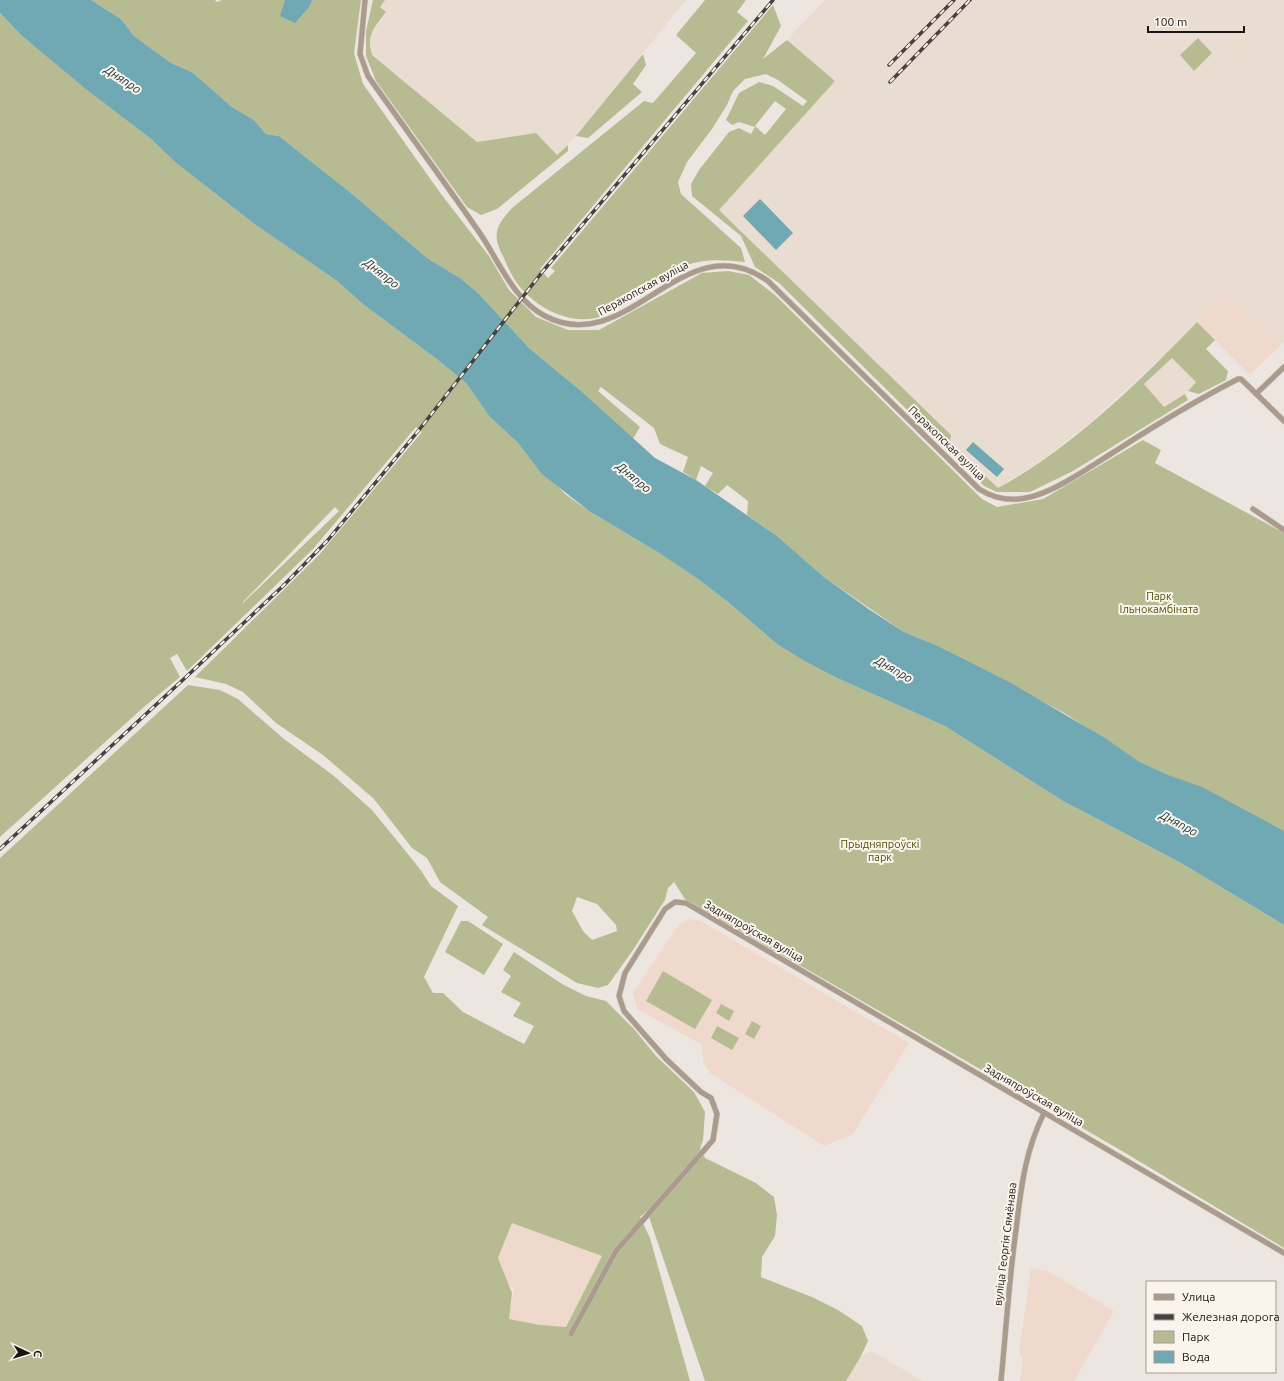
<svg xmlns="http://www.w3.org/2000/svg" width="1284" height="1381" font-family="Ubuntu,sans-serif">
  <style>
    .built { fill: #e9dcd0 }
    .education { fill: #efd9cc }
    .green { fill: #b7bb92; fill-rule: evenodd }
    .water { fill: #70a8b3 }
    .lines { fill: none; stroke-linecap: round; stroke-linejoin: round }
    .minor-casing { stroke: #c7c0bb; stroke-width: 6 }
    .minor { stroke: #ab9b8d; stroke-width: 5 }
    .rail-casing { stroke: #45423f; stroke-width: 3.5 }
    .rail { stroke: #fbf4ed; stroke-width: 2; stroke-dasharray: 6; stroke-linecap: butt }
    .labels { text-anchor: middle; dominant-baseline: central; stroke-width: 4; stroke-linejoin: round; paint-order: stroke }
    .street-label { font-size: 11px; fill: #181513; stroke: #fbf4ed }
    .park-label { font-size: 11px; fill: #4d5103; stroke: #fbf4ed }
    .water-label { font-size: 12px; font-style: italic; fill: #133136; stroke: #fbf4ed }
  </style>
  <rect width="100%" height="100%" fill="#ede6e0"/>
  <g class="built">
    <polygon points="385,0 686,0 576,136 557,155 536,133 477,142 372,55 369,45 370,34 386,12 380,7"/>
    <polygon points="825,0 1284,0 1284,342 1282,344 1228,295 1222,295 1168,351 1091,422 1045,458 998,488 949,443 950,435 719,210 835,81 787,40"/>
    <polygon points="1173,358 1197,382 1185,394 1164,407 1143,384"/>
    <polygon points="872,1351 922,1381 847,1381 849,1375 861,1356"/>
  </g>
  <g class="education">
    <polygon points="1222,295 1228,295 1282,344 1250,375 1197,322"/>
    <polygon points="689,919 701,921 909,1043 853,1134 824,1146 710,1073 704,1064 701,1044 637,1009 633,993 679,924"/>
    <polygon points="509,1217 608,1254 565,1330 508,1321 514,1288 485,1273"/>
    <polygon points="1031,1269 1046,1270 1114,1311 1074,1381 1020,1381 1023,1358 1019,1352"/>
  </g>
  <g class="green">
    <polygon points="91,0 215,0 217,2 222,0 361,0 354,53 363,84 441,194 489,256 509,290 536,317 568,330 599,330 702,273 728,271 749,275 775,295 982,499 997,507 1043,499 1143,440 1161,450 1155,463 1284,533 1284,831 1138,761 1066,714 936,645 904,632 824,577 777,536 747,515 748,501 727,485 718,494 705,486 713,473 701,466 696,480 683,472 688,457 660,444 654,428 601,387 598,391 640,427 633,439 581,391 529,348 478,293 460,278 427,258 351,193 279,136 266,134 254,120 232,107 192,72 171,63 134,36 121,19"/>
    <path d="M 373,0 L 385,0 L 380,7 L 386,12 C 374,28 366,34 372,55 L 477,142 L 536,133 L 557,155 L 568,145 L 568,151 L 497,209 L 481,215 L 467,207 L 376,81 L 366,56 L 366,31 Z"/>
    <path d="M 705,0 L 746,0 L 737,12 L 748,21 L 540,269 L 548,278 L 555,271 L 551,268 L 773,5 L 781,26 L 763,59 L 787,40 L 835,81 L 719,210 L 951,435 L 950,443 L 998,488 C 1072,448 1139,382 1197,322 L 1215,340 L 1206,349 L 1228,371 L 1226,380 L 1199,394 L 1188,391 L 1196,382 L 1172,358 L 1144,384 L 1164,407 L 1185,394 L 1188,400 L 1073,471 L 1030,492 L 997,492 L 984,486 L 779,283 L 755,267 L 741,236 L 692,196 L 691,184 L 699,170 L 729,132 L 739,128 L 751,134 L 755,127 L 739,122 L 732,125 L 726,120 L 739,93 L 759,82 L 773,86 L 803,106 L 807,101 L 778,80 L 766,74 L 745,79 L 733,91 L 727,105 L 712,129 L 687,162 L 678,182 L 681,194 L 741,248 L 745,262 C 725,260 704,258 685,266 C 665,275 647,291 629,302 C 620,307 611,313 602,316 C 571,327 535,308 517,283 C 511,275 507,265 503,256 C 491,234 497,225 512,208 L 644,101 L 653,103 L 696,53 L 676,35 ZM 775,101 L 786,109 L 765,135 L 755,126 Z"/>
    <path d="M 0,13 L 21,35 L 150,138 L 175,162 L 253,223 L 337,281 L 364,305 L 438,360 L 466,383 L 489,416 L 519,444 L 565,494 L 589,511 L 659,553 L 698,579 L 728,602 L 777,644 L 837,678 L 945,726 L 1063,801 L 1181,863 L 1284,925 L 1284,1248 L 1122,1151 L 685,899 L 674,882 L 668,888 L 665,900 L 633,950 L 608,985 L 598,988 L 577,983 L 482,925 L 488,917 L 440,882 L 427,858 L 412,848 L 374,799 L 323,755 L 276,723 L 243,692 L 226,684 L 195,677 L 319,555 L 422,432 L 416,427 L 313,549 L 187,671 L 177,654 L 170,658 L 180,677 L 145,706 L 0,837 ZM 335,507 L 339,511 L 243,603 L 243,602 ZM 577,897 L 597,904 L 616,925 L 617,931 L 592,940 L 583,931 L 572,911 Z"/>
    <polygon points="1198,38 1212,53 1194,71 1180,55"/>
    <polygon points="643,54 646,65 633,84 642,92 588,138 576,136"/>
    <path d="M 188,685 L 220,690 L 238,699 L 284,739 L 334,776 L 372,810 L 420,869 L 431,886 L 458,906 L 424,977 L 433,993 L 443,993 L 463,1012 L 524,1044 L 534,1026 L 513,1016 L 521,1003 L 501,992 L 511,976 L 503,970 L 514,952 L 562,984 L 586,996 L 606,1001 L 634,1029 L 656,1056 L 694,1092 L 705,1112 L 703,1140 L 700,1149 L 705,1158 L 756,1183 L 774,1197 L 777,1215 L 775,1236 L 762,1257 L 761,1277 L 812,1297 L 838,1310 L 862,1326 L 868,1341 L 861,1356 L 846,1381 L 705,1381 L 647,1211 L 640,1217 L 650,1238 L 690,1381 L 0,1381 L 0,858 ZM 512,1223 L 602,1256 L 566,1327 L 540,1325 L 509,1319 L 512,1293 L 498,1258 Z"/>
    <polygon points="461,921 468,921 503,944 484,975 445,952"/>
    <polygon points="663,971 712,1000 695,1029 646,1001"/>
    <polygon points="721,1004 734,1011 729,1021 716,1013"/>
    <polygon points="752,1021 761,1026 754,1039 745,1034"/>
    <polygon points="717,1026 739,1038 732,1050 711,1038"/>
  </g>
  <g class="water">
    <polygon points="0,0 91,0 121,19 134,36 171,63 192,72 232,107 254,120 266,134 279,136 351,193 427,258 460,278 478,293 529,348 581,391 655,458 696,480 777,536 824,577 870,610 904,632 936,645 1011,683 1105,738 1138,761 1168,775 1202,787 1284,831 1284,925 1181,863 1063,801 945,726 837,678 805,661 777,644 728,602 698,579 659,553 589,511 542,474 519,444 489,416 466,383 438,360 364,305 337,281 253,223 175,162 150,138 86,89 21,35 0,13"/>
    <polygon points="285,0 312,0 309,7 295,23 280,16"/>
    <polygon points="760,199 793,233 776,250 743,216"/>
    <polygon points="973,442 1004,469 997,477 966,450"/>
  </g>
  <g class="lines">
    <defs>
      <g id="minor">
        <path d="M 365,0 L 360,54 L 368,76 C 404,127 441,177 477,229 C 498,258 512,299 545,316 C 629,360 683,221 768,281 L 979,489 C 996,500 1014,502 1034,496 C 1059,489 1091,466 1114,452 C 1154,426 1195,401 1238,379 L 1241,379 L 1284,421"/>
        <polyline points="1256,394 1284,367"/>
        <polyline points="1253,509 1284,530"/>
        <polyline points="571,1334 616,1251 713,1140 717,1114 711,1098 701,1092 666,1059 624,1011 619,996 625,973 665,909 675,902 686,903 1284,1253"/>
        <path d="M 1001,1381 C 1006,1331 1009,1280 1016,1230 C 1021,1188 1025,1151 1044,1113"/>
      </g>
    </defs>
    <use href="#minor" class="minor-casing"/>
    <use href="#minor" class="minor"/>
    <defs>
      <g id="rail">
        <polyline points="889,65 954,0"/>
        <polyline points="890,82 970,0"/>
        <polyline points="0,849 186,677 283,586 328,540 419,430 543,271 773,0"/>
      </g>
    </defs>
    <use href="#rail" class="rail-casing"/>
    <use href="#rail" class="rail"/>
  </g>
  <g class="labels">
    <g class="street-label">
      <text transform="translate(643 288) rotate(-29)">Перакопская вуліца</text>
      <text transform="translate(947 443) rotate(44)">Перакопская вуліца</text>
      <text transform="translate(754 931) rotate(30)">Задняпроўская вуліца</text>
      <text transform="translate(1034 1095) rotate(30)">Задняпроўская вуліца</text>
      <text transform="translate(1005 1244) rotate(-83)">вуліца Георгія Сямёнава</text>
    </g>
    <g class="park-label">
      <text x="1159" y="596">Парк<tspan x="1159" dy="13">Ільнокамбіната</tspan></text>
      <text x="880" y="844">Прыдняпроўскі<tspan x="880" dy="13">парк</tspan></text>
    </g>
    <g class="water-label">
      <text transform="translate(123 79) rotate(34)">Дняпро</text>
      <text transform="translate(382 273) rotate(38)">Дняпро</text>
      <text transform="translate(634 477) rotate(40)">Дняпро</text>
      <text transform="translate(894 669) rotate(30)">Дняпро</text>
      <text transform="translate(1179 823) rotate(28)">Дняпро</text>
    </g>
  </g>
  <rect x="1146" y="1281" width="130" height="92" fill="#fbf4ed" stroke="#a09b96"/>
  <rect x="1154" y="1294" width="20" height="6" fill="#ab9b8d" stroke="#a09b96"/>
  <text x="1182" y="1301" font-size="12" fill="#181513">Улица</text>
  <rect x="1154" y="1314" width="20" height="6" fill="#45423f" stroke="#a09b96"/>
  <text x="1182" y="1321" font-size="12" fill="#181513">Железная дорога</text>
  <rect x="1154" y="1331" width="20" height="12" fill="#b7bb92" stroke="#a09b96"/>
  <text x="1182" y="1341" font-size="12" fill="#181513">Парк</text>
  <rect x="1154" y="1351" width="20" height="12" fill="#70a8b3" stroke="#a09b96"/>
  <text x="1182" y="1361" font-size="12" fill="#181513">Вода</text>
  <g transform="translate(28 1353) rotate(94)" stroke="#fbf4ed" stroke-width="3" paint-order="stroke">
  <path d="M0-3L7 15L0 10L-7 15Z" fill="#181513"/>
  <text y="-6" font-size="11" font-weight="bold" text-anchor="middle" fill="#181513">С</text>
  </g>
  <path d="M1148 26v6h96v-6" fill="none" stroke="#181513" stroke-width="2"/>
  <text x="1154" y="26" font-size="12" fill="#181513" stroke="#fbf4ed" stroke-width="3" paint-order="stroke">100 m</text>
</svg>
